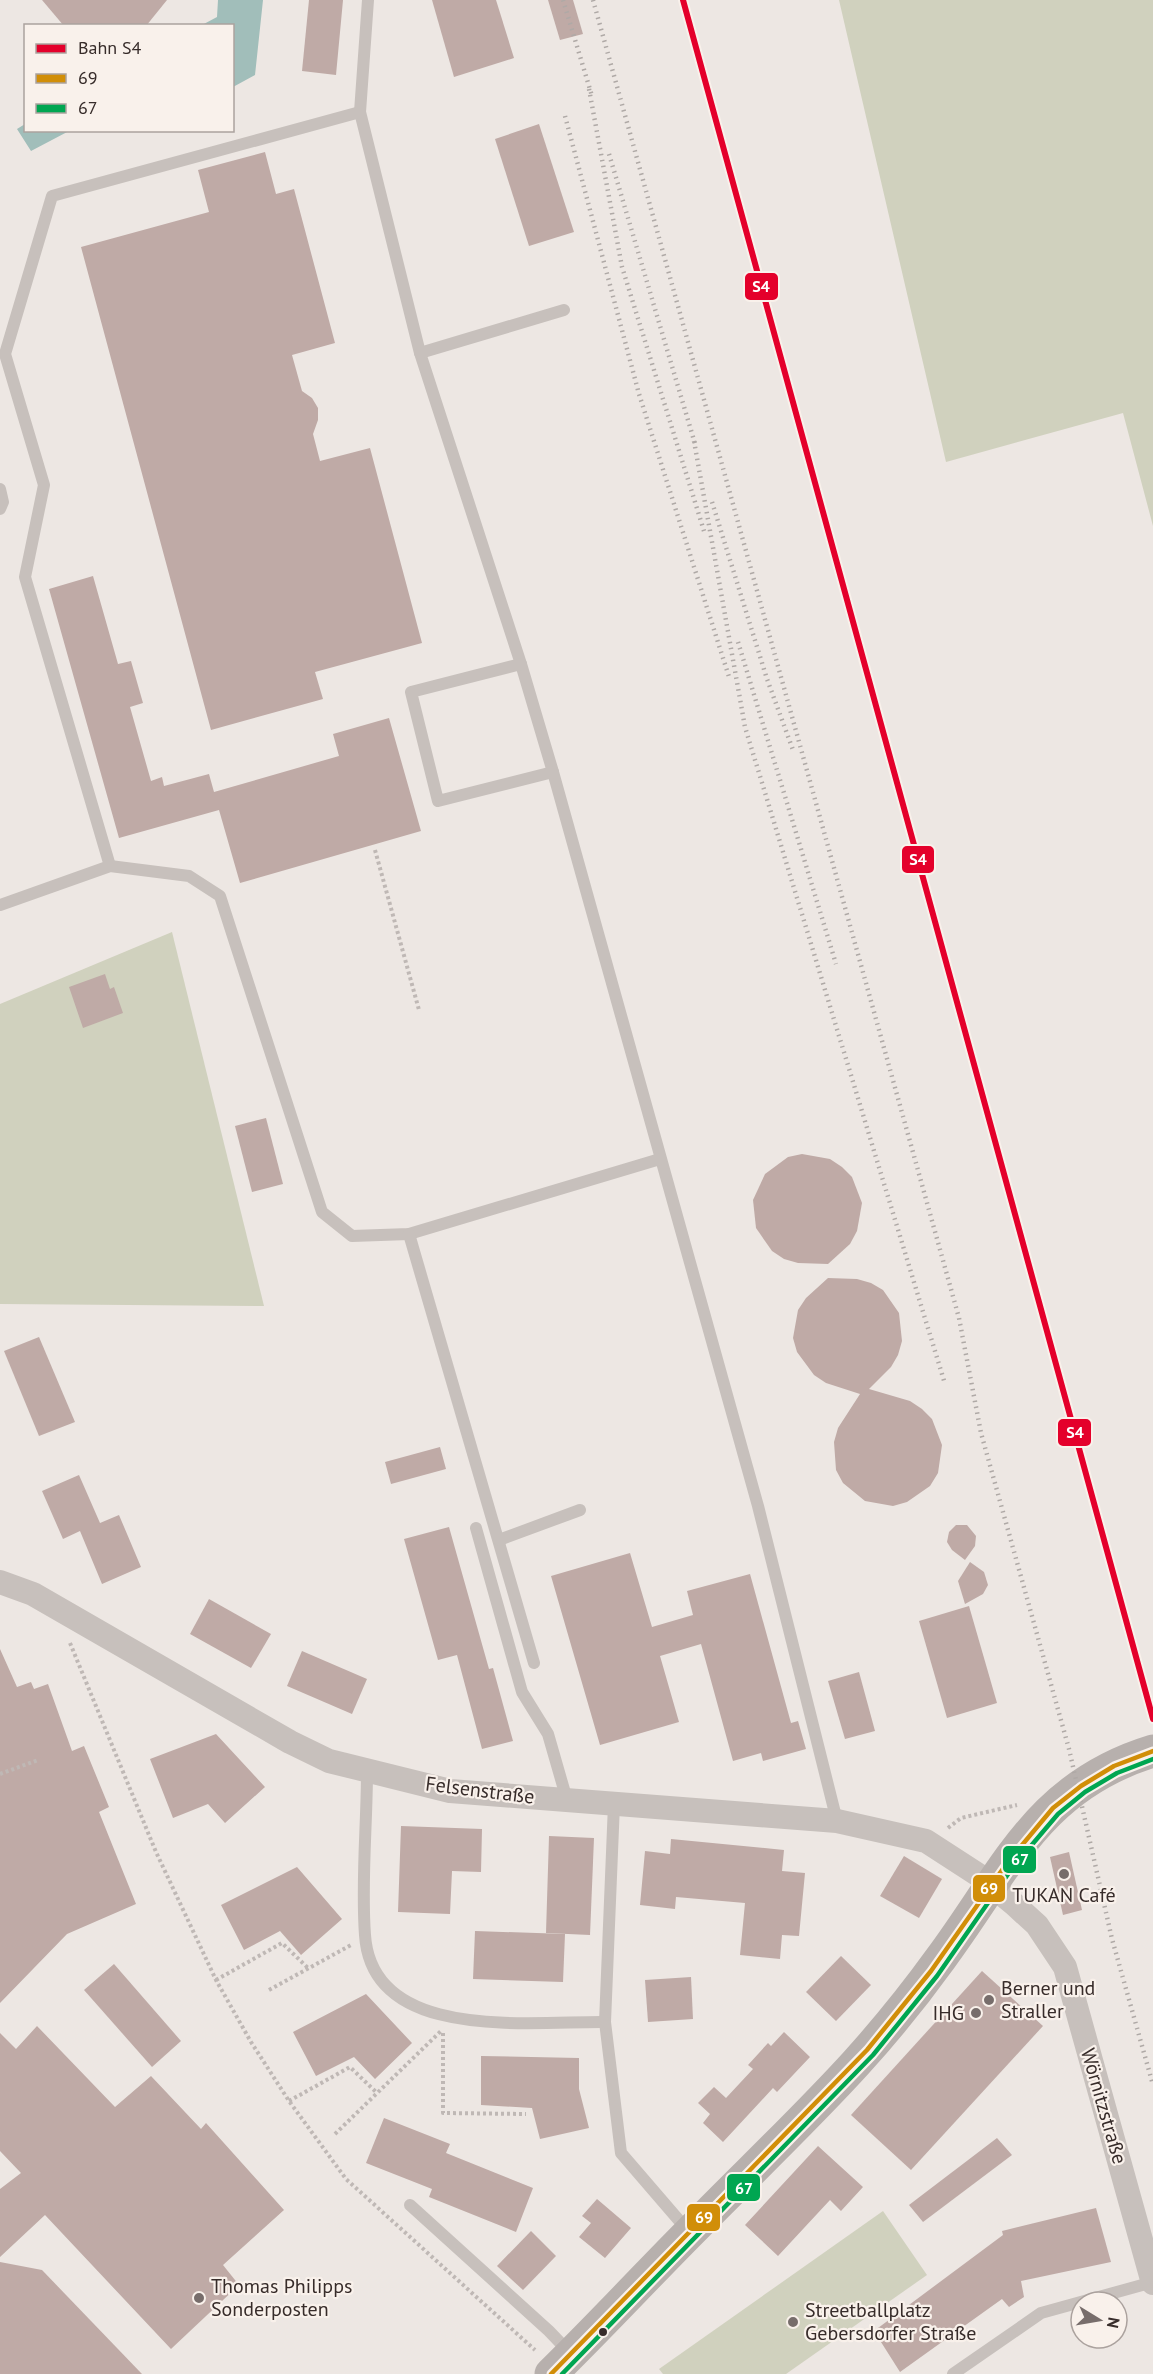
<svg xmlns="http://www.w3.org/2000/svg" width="1153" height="2374" font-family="'PT Sans',sans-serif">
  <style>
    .green { fill: #d0d1be }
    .water { fill: #a1beba }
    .building { fill: #bfaaa6 }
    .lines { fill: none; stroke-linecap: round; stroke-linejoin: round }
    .path { stroke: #bfb8b5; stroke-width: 4; stroke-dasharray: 3 3; stroke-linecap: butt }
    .lane { stroke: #c7c0bc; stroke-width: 12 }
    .street { stroke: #c7c0bc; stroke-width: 24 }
    .secondary { stroke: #b7b0ad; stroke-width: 33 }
    .rail { stroke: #afa9a6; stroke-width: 4.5; stroke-dasharray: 1.5 4.5; stroke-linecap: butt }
    .bus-1-casing { stroke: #f9f1eb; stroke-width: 9 }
    .bus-2-casing { stroke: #f9f1eb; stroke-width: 9 }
    .bus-1 { stroke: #d18e08; stroke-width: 4.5 }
    .bus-2 { stroke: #00a651; stroke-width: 4.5 }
    .rail-1-casing { stroke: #f9f1eb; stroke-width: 10 }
    .rail-1 { stroke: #e4002b; stroke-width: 6 }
    .poi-dot { fill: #776d6b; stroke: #f9f1eb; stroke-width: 2 }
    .bus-dot { fill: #372c2a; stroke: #f9f1eb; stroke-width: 2 }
    .labels { text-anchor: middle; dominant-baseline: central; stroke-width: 4.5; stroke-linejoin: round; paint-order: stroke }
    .street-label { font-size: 20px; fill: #372c2a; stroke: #f9f1eb }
    .poi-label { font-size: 20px; fill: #372c2a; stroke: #f9f1eb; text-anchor: start }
    .line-badge { stroke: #f9f1eb; stroke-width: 2 }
    .badge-label { font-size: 16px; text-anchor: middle; font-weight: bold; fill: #fff }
  </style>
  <rect width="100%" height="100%" fill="#ede7e3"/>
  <g class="green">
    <polygon points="839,0 1153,0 1153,526 1123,413 946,462"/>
    <polygon points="172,932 264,1306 0,1304 0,1004"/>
    <polygon points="883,2211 927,2275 786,2374 663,2374 659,2369"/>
  </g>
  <g class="water">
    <polygon points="218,0 263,0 255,75 233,87 232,26 202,25 217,17"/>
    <polygon points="25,124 26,130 69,131 31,151 17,129"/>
  </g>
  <g class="building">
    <polygon points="42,0 167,0 146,26 64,26"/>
    <polygon points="309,0 343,0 336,75 302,71"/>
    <polygon points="432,0 496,0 514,58 454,77"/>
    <polygon points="548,0 573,0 583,34 560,40"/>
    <polygon points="539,124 574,232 529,246 495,139"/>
    <polygon points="265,152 276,194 294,189 335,343 292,355 302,391 312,398 318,408 318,420 313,434 320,461 370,448 422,643 315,672 323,699 211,730 81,247 209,212 198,170"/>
    <polygon points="93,576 118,664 131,661 143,703 130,707 151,781 162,777 164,786 209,774 214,792 339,756 333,734 389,718 421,831 240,883 219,810 119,838 49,589"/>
    <polygon points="105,974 110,989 114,987 123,1013 83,1028 69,987"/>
    <polygon points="266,1118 283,1184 252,1192 235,1126"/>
    <polygon points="802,1154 830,1159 842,1167 852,1177 862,1203 857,1231 850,1244 828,1264 798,1263 784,1259 772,1251 756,1228 753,1200 765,1174 788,1157"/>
    <polygon points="828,1278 857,1279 871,1283 883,1290 899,1313 902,1341 898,1355 891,1367 869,1389 910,1401 922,1409 932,1419 942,1445 938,1473 930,1486 907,1502 893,1506 865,1501 843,1483 836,1470 834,1442 838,1428 860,1394 826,1383 814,1375 797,1352 793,1338 798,1310 806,1298"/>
    <polygon points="39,1337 75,1422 39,1436 4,1351"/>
    <polygon points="440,1447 446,1469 391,1484 385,1462"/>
    <polygon points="79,1475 100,1523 119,1515 141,1567 102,1584 80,1531 63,1539 42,1491"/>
    <polygon points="956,1525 967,1525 976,1536 975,1546 965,1560 952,1550 947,1542 949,1532"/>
    <polygon points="449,1527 489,1669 493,1668 513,1741 482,1749 457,1655 438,1660 404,1539"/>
    <polygon points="630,1553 652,1627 693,1615 687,1591 750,1574 791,1723 798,1721 806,1749 763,1761 761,1753 733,1761 701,1644 660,1656 679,1722 600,1745 551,1576"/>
    <polygon points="970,1562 984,1572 988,1585 983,1594 965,1604 958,1581"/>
    <polygon points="209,1599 271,1634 251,1668 190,1634"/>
    <polygon points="969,1606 997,1703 947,1718 919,1621"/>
    <polygon points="0,1649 17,1687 31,1682 34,1689 48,1684 72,1751 84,1746 109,1807 99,1812 136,1904 67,1934 0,2003"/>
    <polygon points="302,1651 367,1679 352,1714 287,1686"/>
    <polygon points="859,1672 875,1731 845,1739 828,1681"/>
    <polygon points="216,1734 265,1787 225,1823 208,1804 173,1818 150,1759"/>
    <polygon points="401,1826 482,1829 481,1872 452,1871 450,1914 398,1912"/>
    <polygon points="549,1836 594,1838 590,1935 546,1933"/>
    <polygon points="671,1839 784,1850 782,1871 805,1873 799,1936 782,1935 780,1959 740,1955 745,1903 676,1897 675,1909 640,1905 645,1851 670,1854"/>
    <polygon points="1069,1852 1082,1910 1063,1915 1050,1857"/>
    <polygon points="904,1856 942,1879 919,1918 880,1896"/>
    <polygon points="297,1867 342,1919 301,1955 280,1931 244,1950 221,1905"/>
    <polygon points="475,1931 565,1934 563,1982 473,1979"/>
    <polygon points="841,1956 871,1985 836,2021 806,1992"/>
    <polygon points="114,1964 181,2041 152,2067 84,1990"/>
    <polygon points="982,1971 1043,2026 911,2170 851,2115"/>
    <polygon points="691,1977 693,2019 648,2022 645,1980"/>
    <polygon points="366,1994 412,2043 375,2079 354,2057 316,2076 293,2032"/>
    <polygon points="37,2026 115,2107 151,2076 201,2129 206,2123 284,2210 223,2265 239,2285 171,2349 45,2215 0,2257 0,2189 21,2173 0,2151 0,2033 16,2049"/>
    <polygon points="784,2032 810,2057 777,2092 773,2088 723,2142 703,2123 710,2114 698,2103 714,2087 726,2098 753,2069 748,2065 768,2043 771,2046"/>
    <polygon points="481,2056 579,2058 579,2089 589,2128 540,2139 532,2108 481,2105"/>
    <polygon points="384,2118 450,2144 446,2153 533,2188 516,2232 429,2197 432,2189 366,2163"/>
    <polygon points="997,2138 1012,2155 923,2222 909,2205"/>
    <polygon points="818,2146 863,2187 841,2211 830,2200 778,2256 745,2225"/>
    <polygon points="597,2199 631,2228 605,2258 579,2237 591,2223 582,2216"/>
    <polygon points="1096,2208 1111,2262 1021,2281 1024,2297 1009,2307 1002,2299 900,2372 874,2331 1003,2235 1002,2231"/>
    <polygon points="531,2231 556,2256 523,2290 497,2266"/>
    <polygon points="0,2262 42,2270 142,2374 0,2374"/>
  </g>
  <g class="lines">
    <g class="path">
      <polyline points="375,850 419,1010"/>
      <polyline points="70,1643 156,1852 216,1980 251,2042 289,2101 346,2179 535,2350"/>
      <polyline points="0,1774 38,1760"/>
      <polyline points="948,1828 961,1818 1017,1805"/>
      <polyline points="216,1980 282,1943 308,1968"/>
      <polyline points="269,1990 351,1945"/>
      <polyline points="443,2033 443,2113 526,2114"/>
      <polyline points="289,2101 350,2067 377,2093"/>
      <polyline points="335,2134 441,2031"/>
    </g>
    <g class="lane">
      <polyline points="368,0 360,112 420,353 521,664 553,772 758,1506 837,1821"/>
      <polyline points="420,353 564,310"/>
      <polyline points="0,489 3,502 0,509"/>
      <polyline points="521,664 411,692 438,801 553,772"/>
      <polyline points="110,866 25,577 44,485 5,354 52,196 360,112"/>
      <polyline points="0,905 110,866 189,876 220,896 322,1212 352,1236 409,1234 660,1159"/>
      <polyline points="409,1234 534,1663"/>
      <polyline points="476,1528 522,1692 548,1734 567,1800"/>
      <polyline points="499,1540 580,1510"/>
      <path d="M 367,1771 C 367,1825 361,1881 365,1935 C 372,2043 531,2021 605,2022"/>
      <polyline points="614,1804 605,2022 621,2153 689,2232"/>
      <polyline points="410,2205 549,2331 570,2353"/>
      <polyline points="953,2374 1041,2313 1153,2282"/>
    </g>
    <polyline class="street" points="0,1582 33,1594 290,1742 329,1761 450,1791 837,1821 926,1841 980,1876 1014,1904 1037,1925 1065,1967 1153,2283"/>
    <path class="secondary" d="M 551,2374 C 601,2325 648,2274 697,2225 C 750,2171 805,2119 856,2063 C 886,2030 915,1994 941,1958 C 1007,1869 1038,1786 1153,1751"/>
    <g class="rail">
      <polyline points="563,0 592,96"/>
      <polyline points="593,0 959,1318 981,1433 1069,1749 1112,1939 1153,2085"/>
      <polyline points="589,89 622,267 704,531"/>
      <polyline points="565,116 639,394 730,680"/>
      <polyline points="609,154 696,447"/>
      <polyline points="694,441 745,727 945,1384"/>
      <polyline points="712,502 767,679 793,750"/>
      <polyline points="738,642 836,964"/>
    </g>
    <defs>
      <polyline id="bus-1" points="551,2374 867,2050 931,1971 1007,1863 1053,1808 1081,1786 1114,1766 1153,1751"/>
      <polyline id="bus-2" points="562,2374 873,2055 937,1976 1013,1867 1058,1814 1085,1792 1117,1773 1153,1759"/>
    </defs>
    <use href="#bus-1" class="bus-1-casing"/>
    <use href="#bus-2" class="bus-2-casing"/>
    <use href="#bus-1" class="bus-1"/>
    <use href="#bus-2" class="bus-2"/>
    <defs>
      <polyline id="rail-1" points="683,0 1153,1719"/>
    </defs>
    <use href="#rail-1" class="rail-1-casing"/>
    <use href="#rail-1" class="rail-1"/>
  </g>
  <g class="poi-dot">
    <circle cx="1064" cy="1874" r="6"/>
    <circle cx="989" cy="2000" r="6"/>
    <circle cx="976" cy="2013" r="6"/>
    <circle cx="199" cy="2298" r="6"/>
    <circle cx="793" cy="2322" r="6"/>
  </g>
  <circle class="bus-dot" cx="603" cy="2332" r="5"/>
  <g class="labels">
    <g class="street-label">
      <text transform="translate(480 1790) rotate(7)">Felsenstraße</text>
      <text transform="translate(1104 2106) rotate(74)">Wörnitzstraße</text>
    </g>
    <g class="poi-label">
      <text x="1064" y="1895" text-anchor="middle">TUKAN Café</text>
      <text x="1001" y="1988">Berner und<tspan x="1001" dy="23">Straller</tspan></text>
      <text x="964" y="2013" text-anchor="end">IHG</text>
      <text x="211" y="2286">Thomas Philipps<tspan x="211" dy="23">Sonderposten</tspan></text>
      <text x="805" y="2310">Streetballplatz<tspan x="805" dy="23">Gebersdorfer Straße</tspan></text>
    </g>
  </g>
  <g class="line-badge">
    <rect x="744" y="272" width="35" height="29" rx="6" fill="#e4002b"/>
    <rect x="901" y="845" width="34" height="29" rx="6" fill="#e4002b"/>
    <rect x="1057" y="1418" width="35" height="29" rx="6" fill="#e4002b"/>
    <rect x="1002" y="1845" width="35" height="29" rx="6" fill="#00a651"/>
    <rect x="972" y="1874" width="34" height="29" rx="6" fill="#d18e08"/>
    <rect x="726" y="2173" width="35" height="29" rx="6" fill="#00a651"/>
    <rect x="686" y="2203" width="35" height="29" rx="6" fill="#d18e08"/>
  </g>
  <g class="badge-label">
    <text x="761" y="292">S4</text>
    <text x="918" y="865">S4</text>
    <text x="1075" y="1438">S4</text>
    <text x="1020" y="1865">67</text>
    <text x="989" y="1894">69</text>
    <text x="744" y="2194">67</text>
    <text x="704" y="2223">69</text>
  </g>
  <rect x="24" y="24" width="210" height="108" fill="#f9f1eb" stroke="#aba29e" stroke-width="1.5"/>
  <rect x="36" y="44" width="30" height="9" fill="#e4002b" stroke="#aba29e" stroke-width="1.5"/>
  <text x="78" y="54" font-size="18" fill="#372c2a">Bahn S4</text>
  <rect x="36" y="74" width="30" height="9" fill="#d18e08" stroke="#aba29e" stroke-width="1.5"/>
  <text x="78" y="84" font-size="18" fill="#372c2a">69</text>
  <rect x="36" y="104" width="30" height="9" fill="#00a651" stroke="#aba29e" stroke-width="1.5"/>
  <text x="78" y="114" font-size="18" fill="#372c2a">67</text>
  <g transform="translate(1099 2320) rotate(101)"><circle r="28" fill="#f9f1eb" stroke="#aba29e" stroke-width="1.5"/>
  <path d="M0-4.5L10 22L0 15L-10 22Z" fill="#776d6b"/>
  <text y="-9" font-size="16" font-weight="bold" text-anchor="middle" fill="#372c2a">N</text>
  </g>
</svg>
